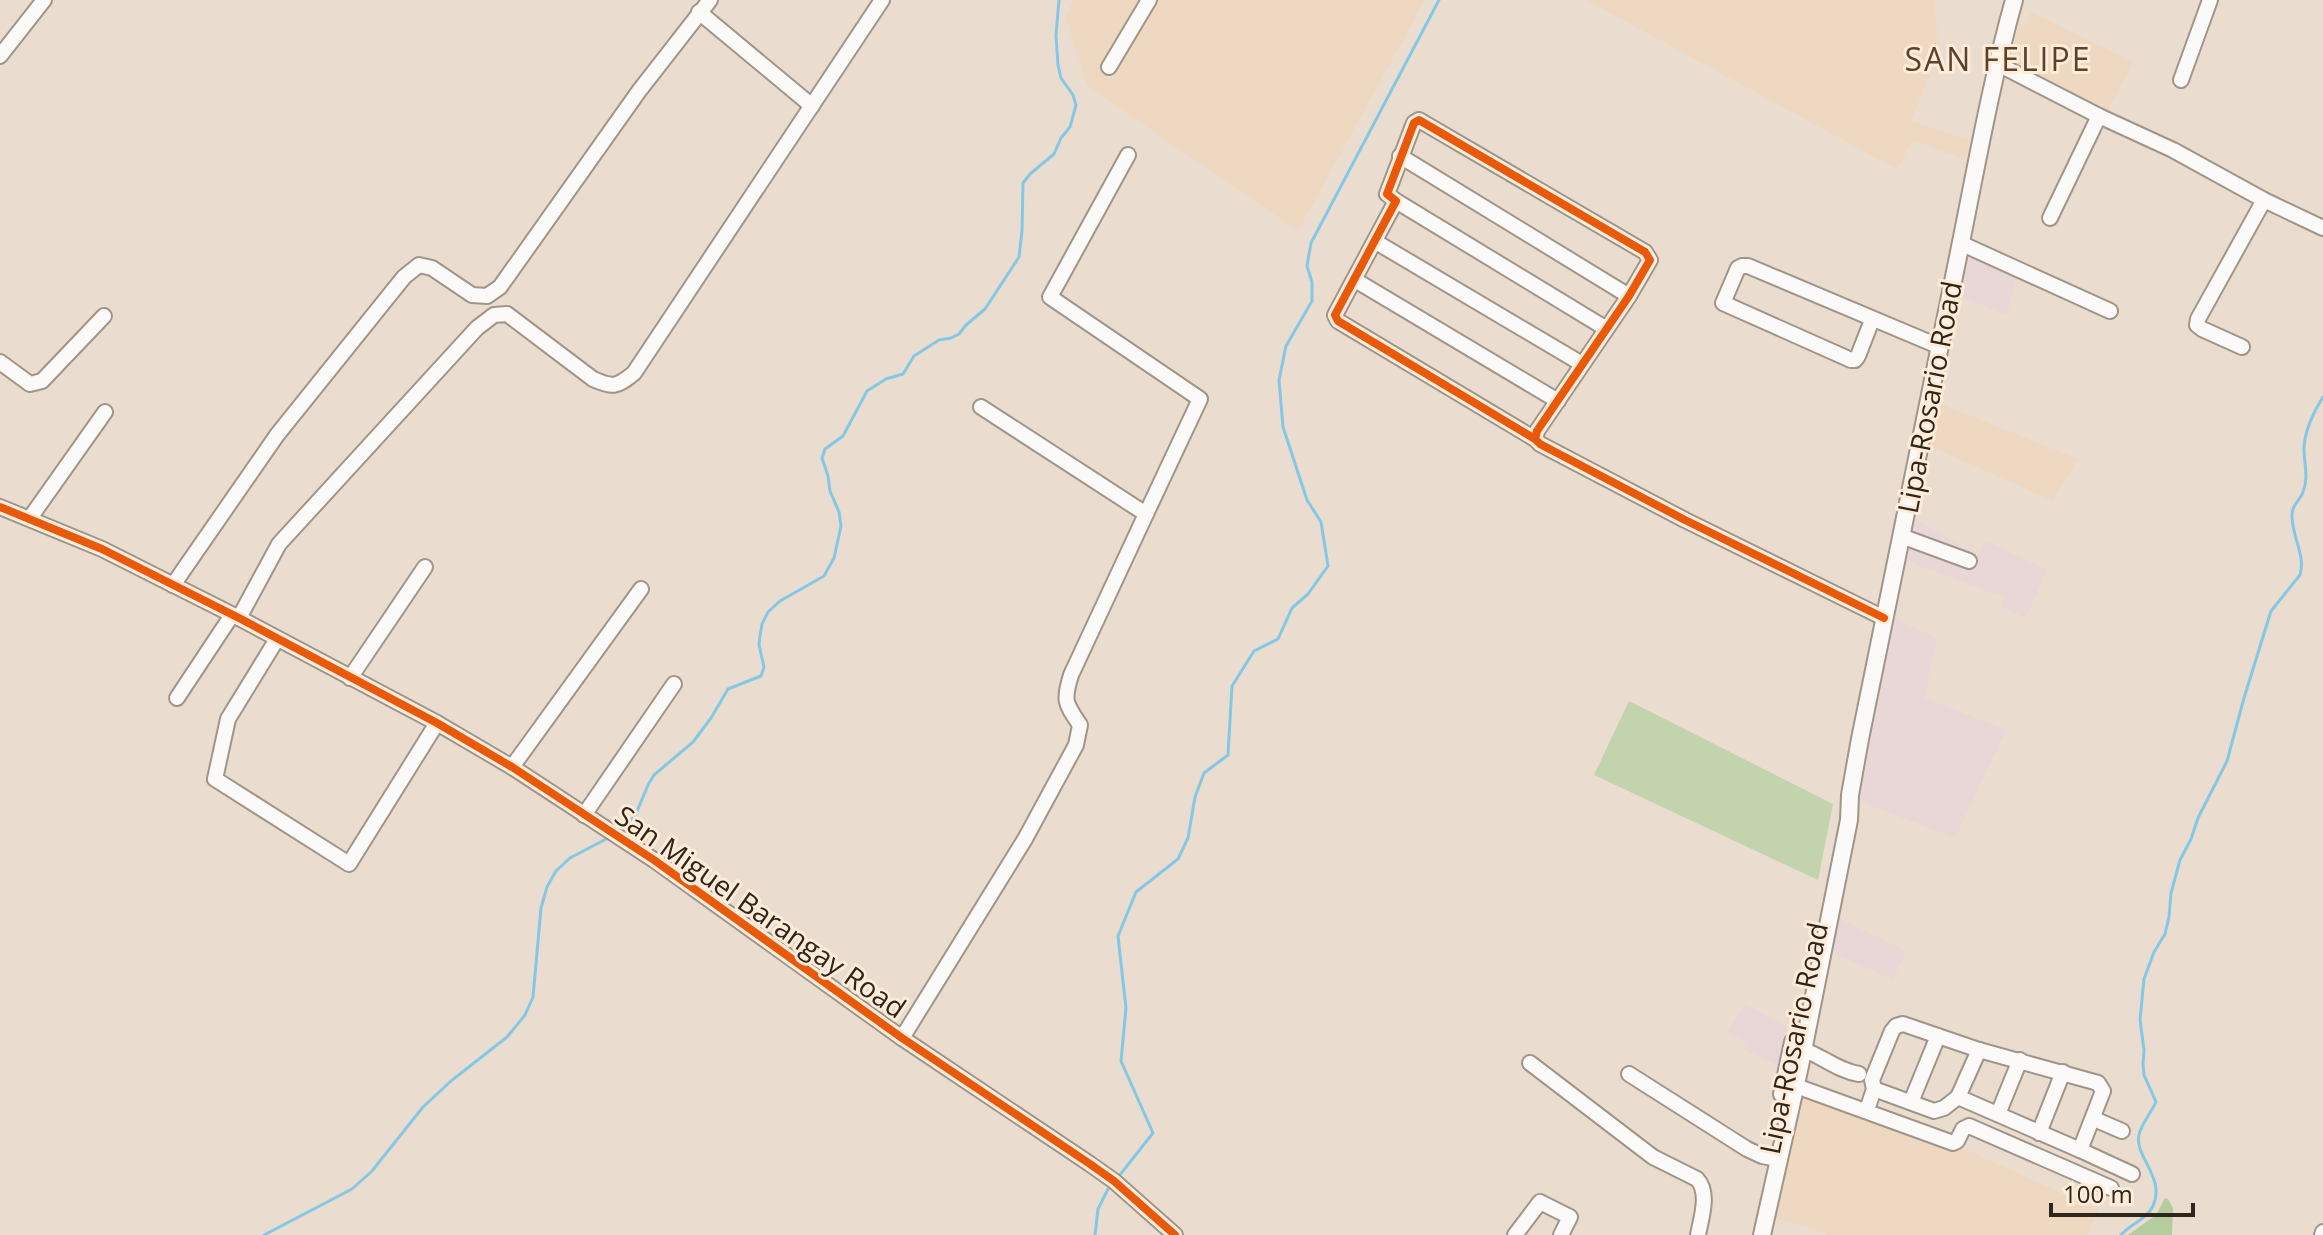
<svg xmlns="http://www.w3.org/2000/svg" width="2323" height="1235" font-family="'Open Sans',sans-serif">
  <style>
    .commercial { fill: #e9d6d6 }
    .built { fill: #eed8c1 }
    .green { fill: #c2d3ae }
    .forest { fill: #b5cd9e }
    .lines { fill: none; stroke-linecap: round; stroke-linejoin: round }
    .stream { stroke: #84c8e5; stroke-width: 3 }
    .minor-casing { stroke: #9f958a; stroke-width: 18 }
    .major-casing { stroke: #9f958a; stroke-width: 20 }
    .minor { stroke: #fcfaf8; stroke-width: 14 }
    .major { stroke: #fcfaf8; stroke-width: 16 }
    .cycleway-casing { stroke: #ffebd7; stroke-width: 13 }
    .cycleway { stroke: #e8590c; stroke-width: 8 }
    .labels { text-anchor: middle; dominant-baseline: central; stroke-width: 6; stroke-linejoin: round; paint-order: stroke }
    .street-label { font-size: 28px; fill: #2e251c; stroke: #ffebd7 }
    .quarter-label { font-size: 32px; letter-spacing: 2px; fill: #57432e; stroke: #ffebd7 }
  </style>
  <rect width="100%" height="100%" fill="#eaddcf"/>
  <g class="commercial">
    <polygon points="1971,248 2018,269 2007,316 1961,296"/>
    <polygon points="1915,519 1978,555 1985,540 2047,570 2026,618 2001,607 2006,596 1989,592 1907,561"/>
    <polygon points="1895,619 1937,638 1925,698 2006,730 1955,838 1859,801"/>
    <polygon points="1834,916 1906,951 1893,980 1828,950"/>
    <polygon points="1745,1004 1787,1027 1779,1066 1743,1049 1746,1043 1727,1032"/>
  </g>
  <g class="built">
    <polygon points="1074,0 1425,0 1298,231 1087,86 1065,16"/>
    <polygon points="1586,0 1934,0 1939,51 1911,121 1970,140 1965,159 1912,140 1898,170"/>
    <polygon points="2031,12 2134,62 2107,111 2010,59 2019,24 2027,25"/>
    <polygon points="1939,403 2078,459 2053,501 1930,446"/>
    <polygon points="1798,1089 1958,1146 2099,1210 2088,1235 1827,1235 1814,1229 1774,1218"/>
  </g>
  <polygon class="green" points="1629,701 1833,804 1818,880 1594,775"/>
  <polygon class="forest" points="2165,1198 2168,1199 2173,1208 2172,1235 2128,1235 2156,1215"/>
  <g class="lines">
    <g class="stream">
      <polyline points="619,830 635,816 648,785 654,775 693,742 711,718 728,689 761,676 764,667 759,645 760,636 762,624 768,612 780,601 824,576 834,558 841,526 839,512 830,491 828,476 822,458 825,449 843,436 867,391 886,379 903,374 914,356 939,340 951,338 959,334 966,325 985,309 1019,257 1022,231 1023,183 1030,174 1054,154 1061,138 1070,127 1076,105 1073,95 1061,78 1058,65 1056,35 1059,0"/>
      <polyline points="1119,1176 1153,1133 1121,1061 1126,1008 1118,936 1136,892 1178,859 1188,838 1195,797 1204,773 1228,755 1232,686 1254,651 1278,639 1292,608 1308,594 1328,566 1321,522 1307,500 1283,427 1279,380 1286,346 1312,301 1312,282 1307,266 1311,243 1439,0"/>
      <polyline points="264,1235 352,1189 372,1171 423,1107 451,1081 507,1037 525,1015 533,997 541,908 547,887 556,871 570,858 608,838"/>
      <polyline points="1095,1235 1098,1209 1109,1187"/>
      <path d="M 2121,1235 C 2130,1224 2147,1219 2153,1206 C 2166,1178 2134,1156 2139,1135 C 2141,1124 2151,1113 2156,1102 L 2144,1075 L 2143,1064 L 2144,1050 L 2140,1020 L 2144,979 L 2154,952 L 2165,934 L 2169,917 L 2171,893 L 2180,860 L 2191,839 L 2198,818 L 2227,761 L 2244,698 L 2271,611 L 2300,575 C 2306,555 2291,535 2292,514 C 2292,504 2300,501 2303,492 C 2309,478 2304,463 2304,449 C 2304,432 2314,411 2323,397"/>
    </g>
    <defs>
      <g id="minor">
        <polyline points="699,12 812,106"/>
        <polyline points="0,56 44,0"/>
        <polyline points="1998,64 2099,116 2173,150 2264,200 2323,228"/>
        <polyline points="1109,67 1149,0"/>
        <polyline points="2181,80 2210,0"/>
        <polyline points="1128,155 1050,297 1200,399 1146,514"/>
        <polyline points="1400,156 1629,296"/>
        <polyline points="1396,201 1605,328"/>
        <polyline points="2050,218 2099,116"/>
        <polyline points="1376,242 1582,364"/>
        <polyline points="1960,243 2110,311"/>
        <polyline points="1355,280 1558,401"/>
        <polyline points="1872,320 1858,356 1855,360 1851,360 1723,303 1738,268 1742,266 1748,266 1938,346"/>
        <polyline points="2242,347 2202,329 2197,325 2198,319 2264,200"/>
        <polyline points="0,362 30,384 42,381 104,316"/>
        <polyline points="1535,439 1537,431 1629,296 1650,260 1645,252 1419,120 1414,123 1387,194 1396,201 1335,315 1338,321 1535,439 1540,444 1685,520 1884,618"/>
        <polyline points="0,507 102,549 239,618 437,723 512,767 654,860 902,1038 1090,1164 1114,1181 1175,1235"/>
        <polyline points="30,518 105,412"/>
        <polyline points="1901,536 1969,561"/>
        <polyline points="173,585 277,435 404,277 419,265 432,268 472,295 487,296 500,287 639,91 710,0"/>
        <path d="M 239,618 L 279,544 L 477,328 L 494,315 L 507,314 L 593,379 C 613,388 617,387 634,373 L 882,0"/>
        <polyline points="277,639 228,719 215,779 349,864 437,723"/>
        <polyline points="350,678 425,567"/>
        <polyline points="177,698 232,615"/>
        <polyline points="512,767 641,589"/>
        <polyline points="584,815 674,684"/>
        <path d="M 902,1038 L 1025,839 L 1076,745 L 1080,725 C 1065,703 1063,701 1071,675 L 1146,514 L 981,407"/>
        <path d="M 1792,1046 C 1817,1051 1834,1070 1859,1074"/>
        <path d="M 1530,1063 L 1653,1157 L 1697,1179 C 1710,1193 1701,1218 1698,1235"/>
        <polyline points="1629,1074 1747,1149 1762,1156 1778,1159"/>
        <polyline points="1785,1082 1953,1143 1957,1141 1963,1129 1969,1126 2111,1188"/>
        <polyline points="1874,1089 1934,1111 1944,1108 1958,1097 2080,1150 2132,1174"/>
        <polyline points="1958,1097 1979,1050"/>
        <polyline points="1911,1102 1938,1036"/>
        <polyline points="1869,1104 1874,1089 1872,1080 1892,1031 1896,1026 1903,1024 1979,1050 2098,1083 2103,1091 2080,1150"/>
        <polyline points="1998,1114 2020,1060"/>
        <polyline points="2094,1119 2122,1131"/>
        <polyline points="2039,1133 2063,1072"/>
        <polyline points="1515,1235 1540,1202 1570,1217 1561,1235"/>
        <polyline points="2322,1235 2323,1232"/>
      </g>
      <g id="major">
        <polyline points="1782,1094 1793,1042"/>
        <path d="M 1762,1235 L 1800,1066 L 1849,820 L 1850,795 L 1860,739 C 1892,580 1924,421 1957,262 C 1975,174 1990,86 2014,0"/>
      </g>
    </defs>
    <use href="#minor" class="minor-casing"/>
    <use href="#major" class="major-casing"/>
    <use href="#minor" class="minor"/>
    <use href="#major" class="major"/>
    <defs>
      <g id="cycleway">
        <polyline points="1535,439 1537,431 1629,296 1650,260 1645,252 1419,120 1414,123 1387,194 1396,201 1335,315 1338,321 1535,439 1540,444 1685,520 1884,618"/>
        <polyline points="0,507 102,549 239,618 437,723 512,767 654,860 902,1038 1090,1164 1114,1181 1175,1235"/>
      </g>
    </defs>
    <use href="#cycleway" class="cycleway-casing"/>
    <use href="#cycleway" class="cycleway"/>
  </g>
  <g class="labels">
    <g class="street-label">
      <text transform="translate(1929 397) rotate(-79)">Lipa-Rosario Road</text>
      <text transform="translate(761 911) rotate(35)">San Miguel Barangay Road</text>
      <text transform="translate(1793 1038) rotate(-78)">Lipa-Rosario Road</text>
    </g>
    <g class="quarter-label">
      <text x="1998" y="58">SAN FELIPE</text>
    </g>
  </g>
  <path d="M2051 1203v12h142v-12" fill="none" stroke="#2e251c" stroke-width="4"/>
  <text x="2063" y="1203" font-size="24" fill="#2e251c" stroke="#ffebd7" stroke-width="6" paint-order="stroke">100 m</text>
</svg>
